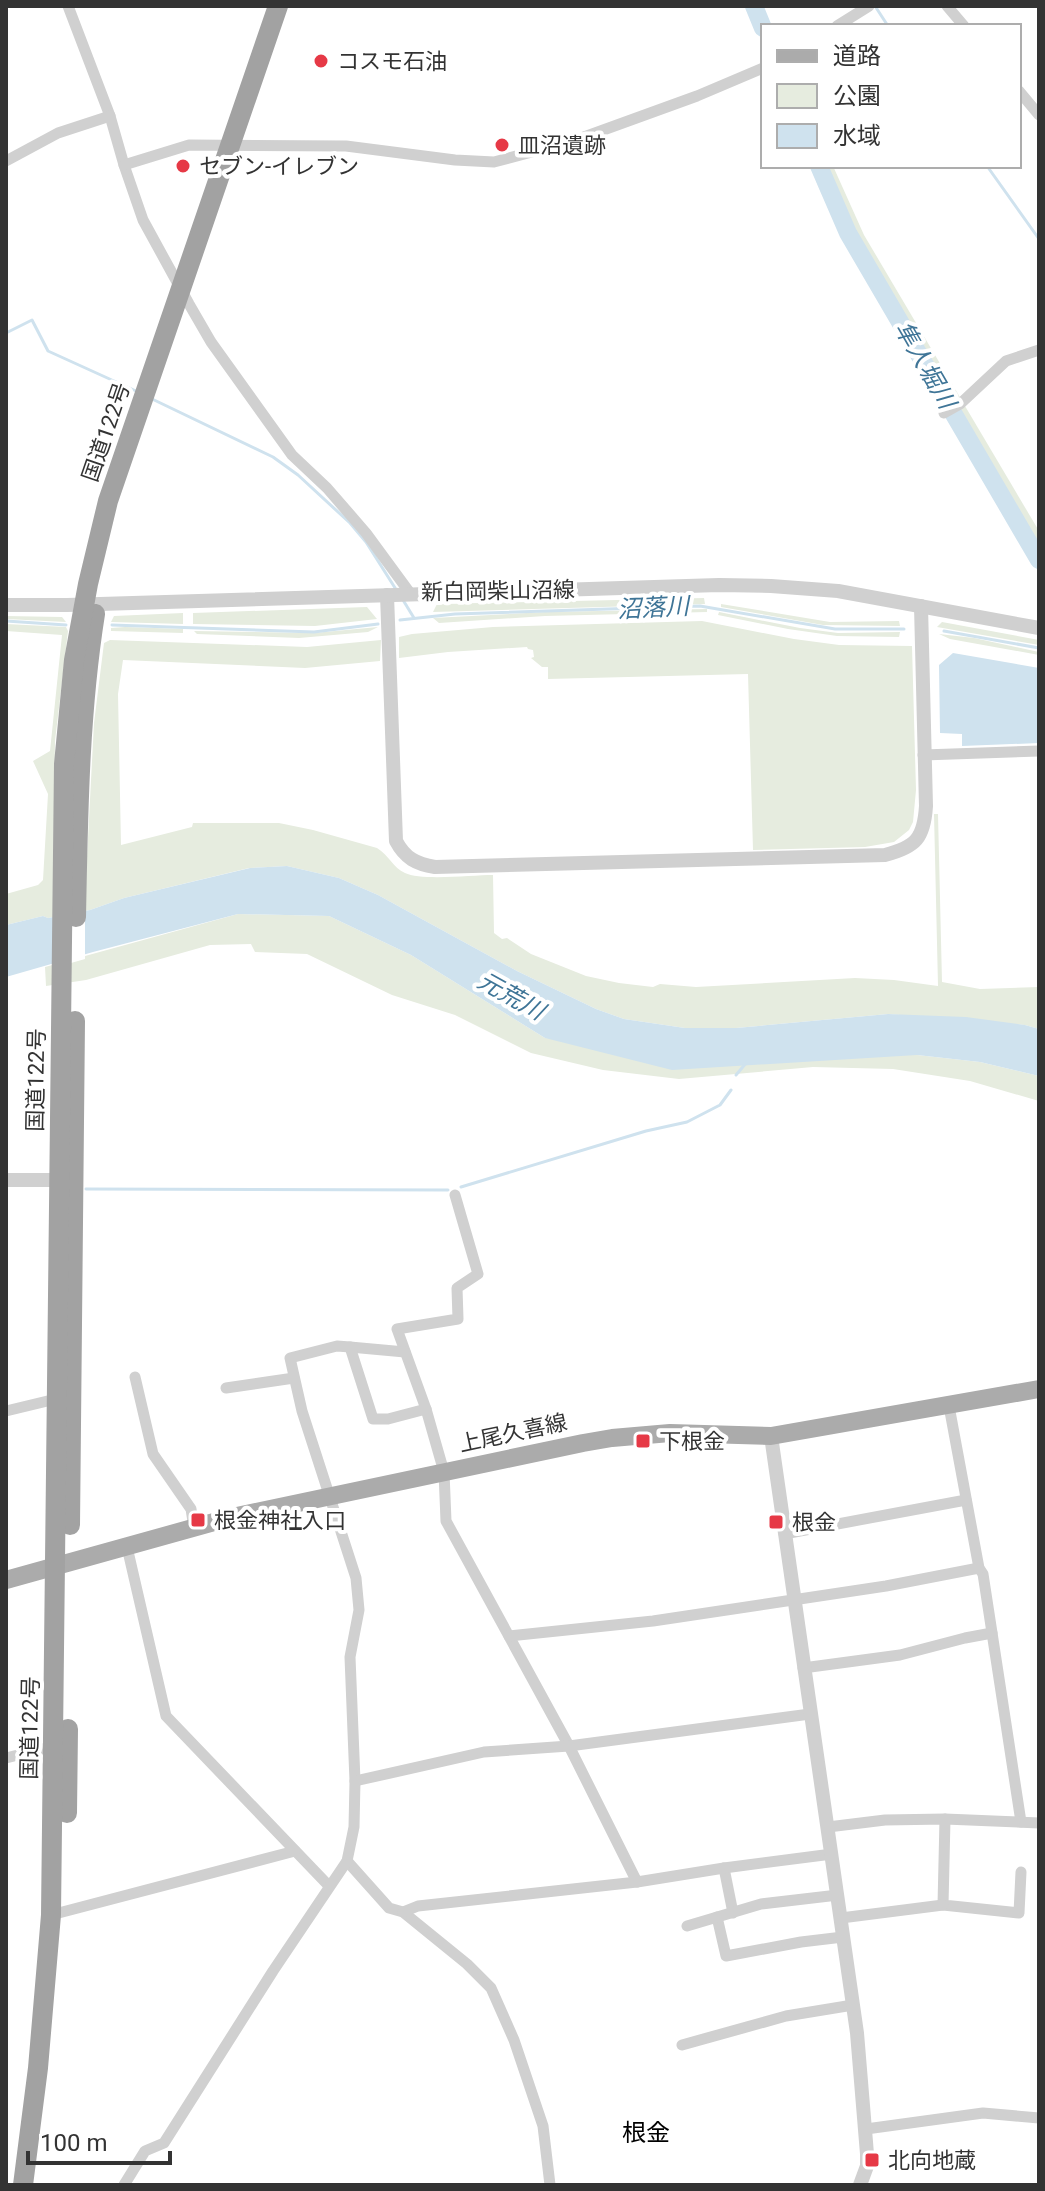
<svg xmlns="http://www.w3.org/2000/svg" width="1045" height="2191" font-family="Roboto,'Noto Sans JP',sans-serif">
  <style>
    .green { fill: #e6ecdf }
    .water { fill: #cfe2ee }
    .pier { fill: #fff }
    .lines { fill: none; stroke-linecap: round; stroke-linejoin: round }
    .stream { stroke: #cfe2ee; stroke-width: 3 }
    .river { stroke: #cfe2ee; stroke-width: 18 }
    .minor { stroke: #d0d0d0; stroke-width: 11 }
    .tertiary { stroke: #d0d0d0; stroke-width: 14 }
    .primary { stroke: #ababab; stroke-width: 18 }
    .trunk { stroke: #a2a2a2; stroke-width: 20 }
    .poi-dot { fill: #e63946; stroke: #fff; stroke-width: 3 }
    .labels { text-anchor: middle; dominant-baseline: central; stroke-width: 8; stroke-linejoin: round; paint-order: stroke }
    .poi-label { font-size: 22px; fill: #333; stroke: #fff; text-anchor: start }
    .street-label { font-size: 22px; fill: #333; stroke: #fff }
    .water-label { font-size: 24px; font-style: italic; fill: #3f7597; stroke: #fff }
    .neighbourhood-label { font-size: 24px; fill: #000; stroke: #fff }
  </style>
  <rect width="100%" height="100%" fill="#fff"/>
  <g class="green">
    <path d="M 810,166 L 814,166 L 848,237 L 947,408 L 943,409 C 897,331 843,250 810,166 Z"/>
    <path d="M 822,166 L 833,166 L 864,235 L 961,399 L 951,404 C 906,326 855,250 822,166 Z"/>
    <polygon points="965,406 1039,531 1039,552 956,412"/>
    <polygon points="951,415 1039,564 1039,570 948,417"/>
    <polygon points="704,598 705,604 433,612 437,604"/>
    <polygon points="721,604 830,622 899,621 900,626 823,625 721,607"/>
    <polygon points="367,607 377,619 315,626 193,624 193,613"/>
    <polygon points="707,609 707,612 545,616 439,623 433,618 545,612"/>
    <polygon points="719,612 800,628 838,633 900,632 899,637 837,636 788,629 718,615"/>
    <polygon points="183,613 183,624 111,622 114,616"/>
    <polygon points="6,616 62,617 66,622 6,619"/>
    <polygon points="702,621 794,639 839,645 912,646 916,790 913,822 909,830 894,842 865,847 753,850 748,674 548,679 548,667 542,667 531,658 534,657 533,650 528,649 527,647 448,652 399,658 399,637 412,634 493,627"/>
    <polygon points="942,622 1039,640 1039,645 937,627"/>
    <path d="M 6,624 L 66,627 L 68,631 L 55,741 L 53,893 L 86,876 L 94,723 L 104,643 L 110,640 L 307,647 L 381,640 L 380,661 L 305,668 L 123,660 L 118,694 L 121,845 L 192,827 L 193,823 L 279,823 L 313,830 L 377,848 C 389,855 393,868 405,873 C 421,881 473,875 493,875 L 494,933 L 502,939 L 507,938 L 531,954 L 586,976 L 619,983 L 653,987 L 660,984 L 696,987 L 855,978 L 894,980 L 938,986 L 934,814 L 938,814 L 942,982 L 980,989 L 1039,987 L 1039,1029 L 1025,1025 L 888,1014 L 736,1028 L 685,1028 L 624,1019 L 596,1009 L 517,971 L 378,895 L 339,878 L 287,866 L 249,868 L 124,898 L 90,910 L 48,918 L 43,916 L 6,925 L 6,894 L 38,885 L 43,880 L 48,794 L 33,761 L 50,751 L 62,635 L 6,631 Z"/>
    <polygon points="125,627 183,629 183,633 111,631 111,628"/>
    <polygon points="378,627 368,632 299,638 197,634 194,631 314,633"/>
    <polygon points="939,634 974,638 1039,652 1039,655 950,639"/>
    <polygon points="238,914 329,916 411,955 545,1038 917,1055 980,1062 1039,1076 1039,1101 970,1081 893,1069 813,1067 679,1079 603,1070 531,1053 455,1015 392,995 307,954 255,952 251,944 210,945 86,980 46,986 45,967"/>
  </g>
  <g class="water">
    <polygon points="953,653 1039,668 1039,743 962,746 962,734 940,733 939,665"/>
    <polygon points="287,866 339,878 378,895 517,971 596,1009 624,1019 685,1028 736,1028 888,1014 966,1017 1025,1025 1039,1029 1039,1076 980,1062 917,1055 672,1070 545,1038 411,955 329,916 238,914 93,952 6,977 6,925 43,916 48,918 90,910 124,898 250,868"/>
  </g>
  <polygon class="pier" points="85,907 85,959 71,963 71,909"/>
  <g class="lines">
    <g class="stream">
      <polyline points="875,6 888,26"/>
      <polyline points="987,166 1039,239"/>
      <polyline points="6,333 32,320 48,351 136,391"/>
      <polyline points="150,398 273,457 298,475 350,523 366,542 397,591"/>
      <polyline points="403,600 414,618"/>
      <polyline points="400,620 455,614 700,606 835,629 904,629"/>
      <polyline points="6,621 66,625"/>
      <polyline points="112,625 314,632 378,624"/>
      <polyline points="944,631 1039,648"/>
      <polyline points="736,1075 747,1062"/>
      <polyline points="461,1187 646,1131 687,1122 720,1105 731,1090"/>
      <polyline points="86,1189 448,1190"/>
    </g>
    <g class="river">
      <polyline points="754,6 763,28"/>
      <polyline points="819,166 848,233 1039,560"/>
    </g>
    <g class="minor">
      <polyline points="68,6 110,116 124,165 143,220 189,304 211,342 292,455 327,488 366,533 410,593"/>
      <polyline points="947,6 964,26"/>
      <polyline points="837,26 869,6"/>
      <polyline points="1019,91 1039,115"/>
      <polyline points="6,161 58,133 110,116"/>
      <polyline points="124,165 189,145 346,146 455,160 494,162 573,141 697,96 763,68"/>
      <polyline points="944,413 960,404 1006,361 1039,350"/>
      <polyline points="923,755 1039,751"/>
      <polyline points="455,1195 478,1274 457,1288 458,1319 397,1329 426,1409 444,1472 446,1521 569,1746 637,1882"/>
      <polyline points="350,1347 405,1352"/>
      <polyline points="135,1377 153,1454 191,1509 194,1528"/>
      <polyline points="226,1388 294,1378"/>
      <polyline points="949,1406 979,1568 983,1574 1021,1822"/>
      <polyline points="426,1409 388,1419 373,1419 350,1347 337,1346 290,1358 302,1411 356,1578 359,1610 350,1657 355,1781 354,1827 347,1861 389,1908 403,1912 467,1964 491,1988 514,2040 543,2126 550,2185"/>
      <polyline points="6,1411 60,1398"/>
      <polyline points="784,1534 966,1500"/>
      <polyline points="127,1547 166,1716 329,1886"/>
      <polyline points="509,1636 653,1621 886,1586 979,1568"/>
      <polyline points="803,1668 900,1655 965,1638 992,1633"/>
      <polyline points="6,1758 54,1746"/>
      <polyline points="355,1781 484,1752 569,1746 810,1714"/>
      <polyline points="945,1819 943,1905 1019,1913 1021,1872"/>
      <polyline points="828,1827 885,1820 945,1819 1039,1823"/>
      <polyline points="724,1868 733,1913"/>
      <polyline points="403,1912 418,1906 637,1882 724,1868 832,1854"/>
      <polyline points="51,1915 295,1851"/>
      <polyline points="717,1917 726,1956 801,1942 843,1937"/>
      <polyline points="841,1918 943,1905"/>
      <polyline points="687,1926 761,1904 838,1895"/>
      <polyline points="682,2045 786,2016 853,2005"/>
      <polyline points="866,2129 983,2113 1039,2118"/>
      <polyline points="124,2185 145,2151 164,2143 273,1971 347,1861"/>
    </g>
    <g class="tertiary">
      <path d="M 387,595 L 396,841 C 405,858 416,864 435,867 L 885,855 C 916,847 924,838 926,806 L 921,606"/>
      <polyline points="6,605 67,605 719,585 771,586 838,591 1039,628"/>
      <polyline points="6,1180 66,1180"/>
      <polyline points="771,1436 857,2033 867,2154 867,2166 860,2185"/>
    </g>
    <polyline class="primary" points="6,1580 232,1517 583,1443 612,1438 670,1433 771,1436 1039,1389"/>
    <g class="trunk">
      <path d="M 76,917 C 78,816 79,715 95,614"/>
      <polyline points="70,1525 75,1021"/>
      <polyline points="67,1813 68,1729"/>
      <polyline points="23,2185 38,2068 51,1915 64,764 74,660 88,584 108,501 278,6"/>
    </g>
  </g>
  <g class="poi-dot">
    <circle cx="321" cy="61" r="8"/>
    <circle cx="502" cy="145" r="8"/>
    <circle cx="183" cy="166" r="8"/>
    <rect x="635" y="1433" width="16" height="16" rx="4"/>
    <rect x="190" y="1512" width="16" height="16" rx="4"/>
    <rect x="768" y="1514" width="16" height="16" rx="4"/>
    <rect x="864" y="2152" width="16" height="16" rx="4"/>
  </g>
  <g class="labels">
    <g class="poi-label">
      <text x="337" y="61">コスモ石油</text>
      <text x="518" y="145">皿沼遺跡</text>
      <text x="199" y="166">セブン-イレブン</text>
      <text x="659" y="1441">下根金</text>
      <text x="214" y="1520">根金神社入口</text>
      <text x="792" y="1522">根金</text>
      <text x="888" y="2160">北向地蔵</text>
    </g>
    <g class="street-label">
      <text transform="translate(106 432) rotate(-71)">国道122号</text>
      <text transform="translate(498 591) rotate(-1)">新白岡柴山沼線</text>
      <text transform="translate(36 1080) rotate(-89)">国道122号</text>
      <text transform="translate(513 1433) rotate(-12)">上尾久喜線</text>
      <text transform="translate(30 1728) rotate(-89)">国道122号</text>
    </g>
    <g class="water-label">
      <text transform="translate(925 365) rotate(60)">隼人堀川</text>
      <text transform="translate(653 608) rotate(-3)">沼落川</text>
      <text transform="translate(511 996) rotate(29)">元荒川</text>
    </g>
    <g class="neighbourhood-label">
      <text x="646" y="2133">根金</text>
    </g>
  </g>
  <rect width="1045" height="2191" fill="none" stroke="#333333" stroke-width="16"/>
  <rect x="761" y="24" width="260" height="144" fill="#ffffff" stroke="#adadad" stroke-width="2"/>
  <rect x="777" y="50" width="40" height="12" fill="#ababab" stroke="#adadad" stroke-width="2"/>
  <text x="833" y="64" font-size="24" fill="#333333">道路</text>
  <rect x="777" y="84" width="40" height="24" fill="#e6ecdf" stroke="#adadad" stroke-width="2"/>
  <text x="833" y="104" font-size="24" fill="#333333">公園</text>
  <rect x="777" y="124" width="40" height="24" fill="#cfe2ee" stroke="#adadad" stroke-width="2"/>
  <text x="833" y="144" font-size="24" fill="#333333">水域</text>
  <path d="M28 2151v12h142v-12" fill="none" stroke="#333333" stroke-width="4"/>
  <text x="40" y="2151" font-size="24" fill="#333333" stroke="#ffffff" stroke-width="6" paint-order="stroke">100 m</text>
</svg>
